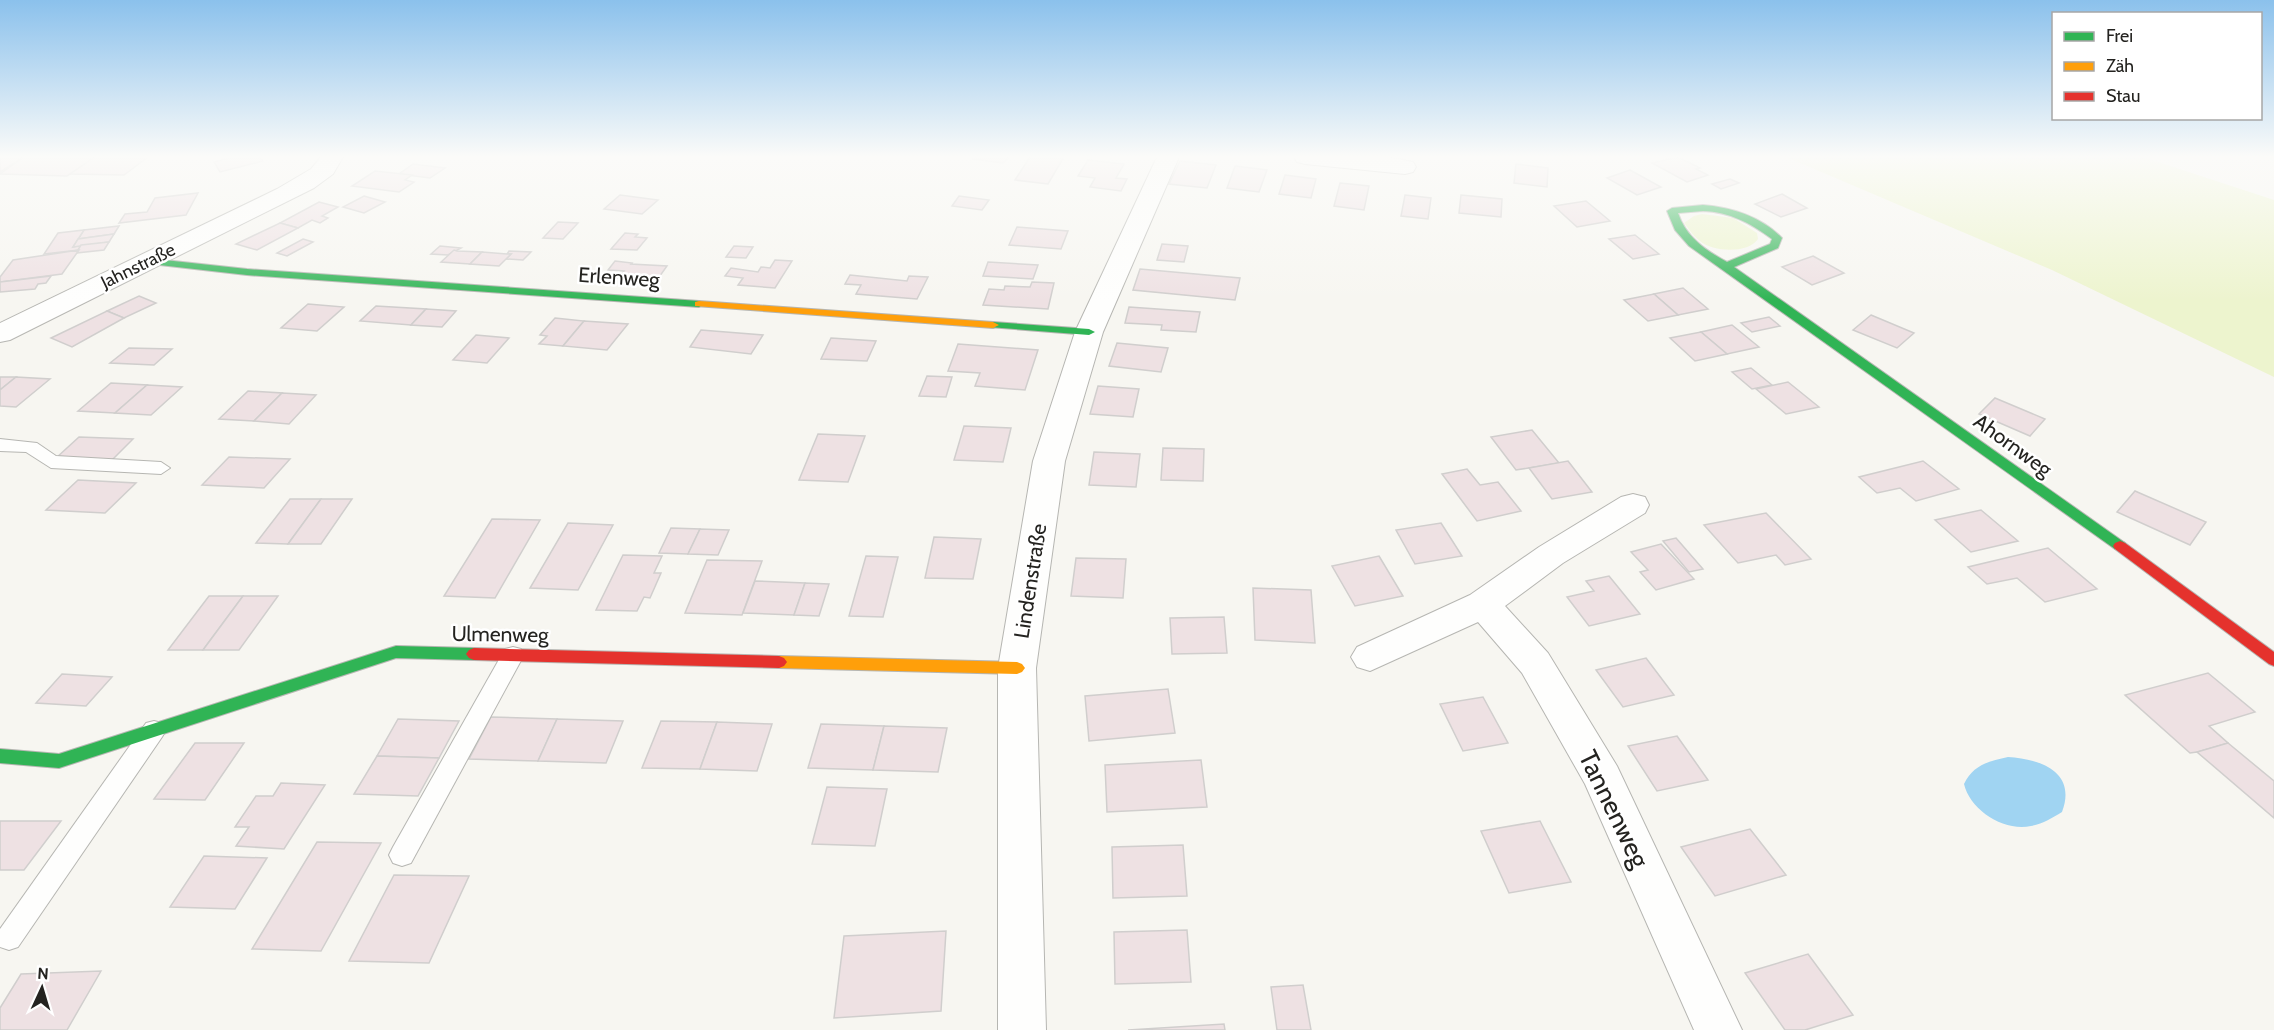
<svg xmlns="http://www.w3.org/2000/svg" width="2274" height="1030" font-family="Cabin,sans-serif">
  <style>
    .green { fill: #edf4ce }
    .water { fill: #a0d4f2 }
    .building { fill: #eee1e3; stroke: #d0cecd; stroke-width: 1.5 }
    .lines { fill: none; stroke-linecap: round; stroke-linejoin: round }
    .lane-casing { stroke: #b6b6b2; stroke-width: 2 }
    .street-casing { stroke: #b6b6b2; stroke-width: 2 }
    .fast-casing { stroke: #b6b6b2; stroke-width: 2 }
    .slow-casing { stroke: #b6b6b2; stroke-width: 2 }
    .jam-casing { stroke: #b6b6b2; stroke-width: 2 }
    .lane { fill: #fefefd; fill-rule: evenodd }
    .street { fill: #fefefd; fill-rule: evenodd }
    .fast { fill: #30b455; fill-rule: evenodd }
    .slow { fill: #ff9f0a; fill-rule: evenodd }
    .jam { fill: #e5322d; fill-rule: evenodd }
    .labels { text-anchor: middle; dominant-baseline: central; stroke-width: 5; stroke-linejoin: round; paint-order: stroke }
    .far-street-label { font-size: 18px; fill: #242320; stroke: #fff }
    .street-label { font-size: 21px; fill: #242320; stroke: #fff }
    .near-street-label { font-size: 26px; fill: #242320; stroke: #fff }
  </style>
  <rect width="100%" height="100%" fill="#f7f6f1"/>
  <g class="green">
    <polygon points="1786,157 2143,157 2274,200 2274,377 2052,270"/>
    <path d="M 1702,214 L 1733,218 L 1757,233 L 1758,239 C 1748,254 1713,252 1700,241 C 1694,237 1689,229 1684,223 L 1694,216 Z"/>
  </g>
  <path class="water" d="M 2008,757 C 2041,759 2077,772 2062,812 C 2052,818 2043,824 2031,826 C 2004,832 1970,810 1964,784 C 1973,765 1989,761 2008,757 Z"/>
  <g class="building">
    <polygon points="0,157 24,157 0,172"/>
    <polygon points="24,157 95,157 67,176 0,174"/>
    <polygon points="95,157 148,157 124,175 70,174"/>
    <polygon points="233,157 260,157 263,161 220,172 214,162"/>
    <polygon points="975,157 1009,157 1003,163 973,159"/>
    <polygon points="1030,157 1064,157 1048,184 1015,180"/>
    <polygon points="1678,157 1700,168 1696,169 1708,175 1687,182 1652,163"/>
    <polygon points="1088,160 1124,164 1116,178 1127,179 1121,191 1090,187 1095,178 1078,176"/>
    <polygon points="1180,161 1216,165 1207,188 1169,184"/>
    <polygon points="413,164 445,168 430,178 399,174"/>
    <polygon points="1516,164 1548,168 1547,187 1514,183"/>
    <polygon points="1235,166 1267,170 1259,192 1227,188"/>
    <polygon points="1630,170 1661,187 1637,195 1607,178"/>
    <polygon points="375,171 412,175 405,180 414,182 399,192 352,186"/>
    <polygon points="1285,175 1316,179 1311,198 1279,194"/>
    <polygon points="1730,179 1739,183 1721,189 1712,184"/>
    <polygon points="1340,183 1369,186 1364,210 1334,206"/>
    <polygon points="198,193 186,215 119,223 125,214 147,212 155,198"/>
    <polygon points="1782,194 1807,208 1781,217 1755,204"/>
    <polygon points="620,195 658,200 642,214 604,209"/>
    <polygon points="1405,195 1431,198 1428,219 1401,216"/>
    <polygon points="1461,195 1502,199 1501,217 1459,213"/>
    <polygon points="364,196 385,202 364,213 343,207"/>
    <polygon points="959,196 989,200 982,210 952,206"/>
    <polygon points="1586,201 1610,221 1577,227 1554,206"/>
    <polygon points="319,202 338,207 322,216 328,218 320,223 312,220 298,228 280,223"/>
    <polygon points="558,222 578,223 563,239 543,238"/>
    <polygon points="280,223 298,228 257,250 236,244"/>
    <polygon points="119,226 114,234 78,239 84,230"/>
    <polygon points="1017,227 1068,231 1061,249 1009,245"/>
    <polygon points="84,230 73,247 81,245 79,250 44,254 58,233"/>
    <polygon points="625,233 638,234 635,237 647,238 637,250 611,249"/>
    <polygon points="114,234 109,242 73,247 78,239"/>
    <polygon points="1635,235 1659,254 1633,259 1609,239"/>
    <polygon points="303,239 313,242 287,256 277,253"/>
    <polygon points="109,242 104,250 76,253 81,245"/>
    <polygon points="1162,244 1188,246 1184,262 1157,260"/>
    <polygon points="440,246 461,248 448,255 431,254"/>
    <polygon points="734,246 753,247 746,258 726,257"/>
    <polygon points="79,250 62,274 0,282 0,277 13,260"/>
    <polygon points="454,250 457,251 482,252 470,264 441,262"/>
    <polygon points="509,251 531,252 523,260 506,259 511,254 507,254"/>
    <polygon points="482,252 507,254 511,254 499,266 470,264"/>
    <polygon points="1813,256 1844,273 1812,285 1782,267"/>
    <polygon points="775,260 792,261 775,288 738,285 743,278 725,276 731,268 758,272 761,267 770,268"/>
    <polygon points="615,261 632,263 631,264 667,266 657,280 618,278 624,271 608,270"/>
    <polygon points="988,262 1038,265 1033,279 983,276"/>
    <polygon points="1140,269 1240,278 1235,300 1133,290"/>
    <polygon points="850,275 907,281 909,276 928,277 917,299 856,294 861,285 845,284"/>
    <polygon points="51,276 46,283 38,284 35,289 0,292 0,282"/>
    <polygon points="1032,282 1054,283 1048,309 983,305 989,289 1004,290 1005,286 1030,287"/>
    <polygon points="1683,288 1708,309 1678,315 1654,294"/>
    <polygon points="1654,294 1678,315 1648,321 1624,300"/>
    <polygon points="139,296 156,303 124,318 107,311"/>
    <polygon points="308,304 344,307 317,331 281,328"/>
    <polygon points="376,306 426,309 411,325 360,321"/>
    <polygon points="1129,307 1200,312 1196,332 1161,330 1162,325 1125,323"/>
    <polygon points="426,309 456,311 442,327 411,325"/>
    <polygon points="107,311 124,318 72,347 51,338"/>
    <polygon points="1871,315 1914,333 1897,348 1853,330"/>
    <polygon points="1769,317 1780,326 1752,332 1741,323"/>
    <polygon points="555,318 584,321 563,346 539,344 547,336 540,335"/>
    <polygon points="584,321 628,324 607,350 563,346"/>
    <polygon points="1732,325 1759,347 1727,354 1701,332"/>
    <polygon points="701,330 763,335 751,354 690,347"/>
    <polygon points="1701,332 1727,354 1695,361 1670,338"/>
    <polygon points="476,335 509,338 487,363 453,360"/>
    <polygon points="831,338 876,341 867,361 821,359"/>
    <polygon points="1117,343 1168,348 1161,372 1109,366"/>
    <polygon points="958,344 1038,350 1025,390 975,386 980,373 948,371"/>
    <polygon points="129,348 172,349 154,365 110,363"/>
    <polygon points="1751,368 1772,385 1752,389 1732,372"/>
    <polygon points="927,376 952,377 946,397 919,396"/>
    <polygon points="0,377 16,377 0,390"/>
    <polygon points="16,377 50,379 16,407 0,406 0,390"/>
    <polygon points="1788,382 1819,407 1786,414 1756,389"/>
    <polygon points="111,383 147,385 115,413 78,411"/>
    <polygon points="147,385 182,387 151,415 115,413"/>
    <polygon points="1098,386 1139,389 1133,417 1090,414"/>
    <polygon points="248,391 282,393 254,421 219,419"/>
    <polygon points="282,393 316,395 289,424 254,421"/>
    <polygon points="1995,398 2045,419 2030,436 1979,414"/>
    <polygon points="964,426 1011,428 1003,462 954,460"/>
    <polygon points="1532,430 1559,463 1516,470 1491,437"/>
    <polygon points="818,434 865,436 848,482 799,480"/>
    <polygon points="79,437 133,439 111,461 56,458"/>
    <polygon points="1163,448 1204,449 1203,481 1161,480"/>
    <polygon points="1094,452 1140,454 1136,487 1089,485"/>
    <polygon points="229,457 290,459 264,488 202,485"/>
    <polygon points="1568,461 1592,492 1552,499 1529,468"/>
    <polygon points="1923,461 1959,489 1916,501 1900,488 1877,493 1859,477"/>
    <polygon points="1467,469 1480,485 1498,482 1521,511 1477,521 1442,474"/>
    <polygon points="78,480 136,483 105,513 46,510"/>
    <polygon points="2135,491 2206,522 2190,545 2117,512"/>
    <polygon points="290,499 321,499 288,544 256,543"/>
    <polygon points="321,499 352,499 321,544 288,544"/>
    <polygon points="1981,510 2018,541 1971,552 1935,520"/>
    <polygon points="1766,513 1811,559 1785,565 1776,555 1738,563 1704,525"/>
    <polygon points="492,519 540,520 495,598 444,596"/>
    <polygon points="568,523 613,525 578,590 530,588"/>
    <polygon points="1441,523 1462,556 1415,564 1396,530"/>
    <polygon points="671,528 700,529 688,554 659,553"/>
    <polygon points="700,529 729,530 718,555 688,554"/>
    <polygon points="934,537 981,539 973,579 925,578"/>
    <polygon points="1676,538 1703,569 1689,572 1663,541"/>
    <polygon points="1661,544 1694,579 1656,590 1640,572 1648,570 1631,552"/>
    <polygon points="2048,548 2097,589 2045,602 2017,578 1987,584 1968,567"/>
    <polygon points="623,555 662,556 654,573 661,573 650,598 644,597 637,611 596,610"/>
    <polygon points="866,556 898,557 883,617 849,616"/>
    <polygon points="1379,556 1403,596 1355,606 1332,566"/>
    <polygon points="1076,558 1126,559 1123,598 1071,596"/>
    <polygon points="707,560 762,561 742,615 685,613"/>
    <polygon points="1609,576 1640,614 1589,626 1567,597 1594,591 1586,581"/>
    <polygon points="755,581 805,583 794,615 743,613"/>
    <polygon points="805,583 829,584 819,616 794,615"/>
    <polygon points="1253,588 1311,590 1315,643 1255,640"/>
    <polygon points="209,596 243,596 203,650 168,650"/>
    <polygon points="243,596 278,596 239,650 203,650"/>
    <polygon points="1224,617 1227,653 1172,654 1170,618"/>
    <polygon points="1646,658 1674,695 1623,707 1596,670"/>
    <polygon points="2208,673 2255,712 2209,726 2228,743 2197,752 2190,753 2125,695"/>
    <polygon points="62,674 112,677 86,706 36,703"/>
    <polygon points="1168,689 1175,733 1089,741 1085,696"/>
    <polygon points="1483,697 1508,743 1463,751 1440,704"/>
    <polygon points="491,717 557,719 538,761 469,759"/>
    <polygon points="398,719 459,721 439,758 377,756"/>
    <polygon points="557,719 623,721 606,763 538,761"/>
    <polygon points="661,721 717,722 700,769 642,768"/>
    <polygon points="717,722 772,724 757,771 700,769"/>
    <polygon points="821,724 884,726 873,770 808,768"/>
    <polygon points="884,726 947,728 938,772 873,770"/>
    <polygon points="1677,736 1708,780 1657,791 1628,746"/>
    <polygon points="195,743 244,743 205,800 154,799"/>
    <polygon points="2228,743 2274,781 2274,818 2197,752"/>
    <polygon points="377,756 439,758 418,796 354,794"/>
    <polygon points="1201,760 1207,807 1107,812 1105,765"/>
    <polygon points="281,783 325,785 284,849 236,846 249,827 235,827 256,796 273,796"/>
    <polygon points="827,787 887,789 875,846 812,844"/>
    <polygon points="0,821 61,821 24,870 0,870"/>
    <polygon points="1540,821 1571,882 1509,893 1481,831"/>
    <polygon points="1750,829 1786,875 1715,896 1681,847"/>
    <polygon points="317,842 381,843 321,951 252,949"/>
    <polygon points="1183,845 1187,896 1113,898 1112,847"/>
    <polygon points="204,856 267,858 235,909 170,907"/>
    <polygon points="394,875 469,876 429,963 349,961"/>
    <polygon points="1187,930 1191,982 1115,984 1114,932"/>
    <polygon points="946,931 941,1011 834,1018 844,936"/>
    <polygon points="1808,954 1853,1015 1805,1030 1785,1030 1745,973"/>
    <polygon points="101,971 67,1030 0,1030 0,1008 21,974"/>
    <polygon points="1303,985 1311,1030 1277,1030 1271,987"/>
    <polygon points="1224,1024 1225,1030 1128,1030"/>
  </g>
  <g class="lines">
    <defs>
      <g id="lane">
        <polygon points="0,439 37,443 56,456 161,462 170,468 161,474 51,468 26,452 0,451"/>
        <polygon points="513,647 521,649 524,655 411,863 402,866 393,863 389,855 393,847 505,649"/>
        <polygon points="154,721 162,723 166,730 162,737 18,947 9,950 0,947 0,929 146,723"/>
      </g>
      <g id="street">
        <polygon points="321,157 343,157 333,174 314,188 10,340 0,342 0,323 277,189 311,169"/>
        <polygon points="1157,157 1179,157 1103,332 1065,461 1036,668 1046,1030 998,1030 998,668 1033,461 1075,332"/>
        <path d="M 1294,157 C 1331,153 1377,153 1413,162 L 1416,167 L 1413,172 L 1405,174 L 1305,164 L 1297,162 Z"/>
        <polygon points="1633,494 1645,497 1649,505 1645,513 1563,563 1505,606 1548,653 1617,766 1742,1030 1694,1030 1585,784 1522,673 1478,622 1370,671 1357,667 1351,657 1357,647 1470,595 1539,547 1621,497"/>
      </g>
      <g id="fast">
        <path d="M 1703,205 C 1731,207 1762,217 1782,238 L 1778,248 L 1734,267 L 2125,543 L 2127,546 L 2125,549 L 2115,549 L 1689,246 L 1675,230 L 1667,211 L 1672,208 ZM 1703,211 C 1730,212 1750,223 1772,239 L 1770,244 L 1727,262 C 1705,250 1686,237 1678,213 Z"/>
        <polygon points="146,258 247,269 699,301 704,304 699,307 247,275 142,263 141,261"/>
        <polygon points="993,322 1089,329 1095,332 1089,335 989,327 989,323"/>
        <polygon points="396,646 474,648 479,650 482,654 479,658 474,660 396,658 59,768 0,763 0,749 59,754"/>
      </g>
      <g id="slow">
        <polygon points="699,301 993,322 999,325 993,328 695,306 695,302"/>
        <polygon points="779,656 1017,662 1022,664 1025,668 1022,672 1017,674 779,668 774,666 771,662 774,658"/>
      </g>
      <g id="jam">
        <polygon points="2120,541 2125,543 2274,652 2274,666 2269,664 2115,549 2113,546 2115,543"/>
        <polygon points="474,648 779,656 784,658 787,662 784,666 779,668 474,660 469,658 466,654 469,650"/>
      </g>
    </defs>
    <use href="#lane" class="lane-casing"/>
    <use href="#street" class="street-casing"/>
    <use href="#fast" class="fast-casing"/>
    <use href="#slow" class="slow-casing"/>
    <use href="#jam" class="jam-casing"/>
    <use href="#lane" class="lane"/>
    <use href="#street" class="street"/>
    <use href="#fast" class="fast"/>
    <use href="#slow" class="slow"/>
    <use href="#jam" class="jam"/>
  </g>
  <linearGradient id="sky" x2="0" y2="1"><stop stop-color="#8bc1ec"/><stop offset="0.52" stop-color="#fbfbf9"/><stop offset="1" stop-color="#fbfbf9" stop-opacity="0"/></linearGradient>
  <rect width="2274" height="301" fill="url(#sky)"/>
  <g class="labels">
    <g class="far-street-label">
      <text transform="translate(138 266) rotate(-26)">Jahnstraße</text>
    </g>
    <g class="street-label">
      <text transform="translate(619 277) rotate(4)">Erlenweg</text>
      <text transform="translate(2013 445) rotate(36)">Ahornweg</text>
      <text transform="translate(1030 581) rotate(-81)">Lindenstraße</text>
      <text transform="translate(500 634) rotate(1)">Ulmenweg</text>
    </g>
    <g class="near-street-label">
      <text transform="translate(1614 809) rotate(64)">Tannenweg</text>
    </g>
  </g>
  <rect x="2052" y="12" width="210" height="108" fill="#ffffff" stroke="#a7a7a6" stroke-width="1.5"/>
  <rect x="2064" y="32" width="30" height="9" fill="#30b455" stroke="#a7a7a6" stroke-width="1.5"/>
  <text x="2106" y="42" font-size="18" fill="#242320">Frei</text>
  <rect x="2064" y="62" width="30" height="9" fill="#ff9f0a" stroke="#a7a7a6" stroke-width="1.5"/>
  <text x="2106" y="72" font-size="18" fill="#242320">Zäh</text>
  <rect x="2064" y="92" width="30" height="9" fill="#e5322d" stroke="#a7a7a6" stroke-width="1.5"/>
  <text x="2106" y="102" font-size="18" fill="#242320">Stau</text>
  <g transform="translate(42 988) rotate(4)" stroke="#ffffff" stroke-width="4.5" paint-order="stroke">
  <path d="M0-4.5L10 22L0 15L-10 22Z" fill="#242320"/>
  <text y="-9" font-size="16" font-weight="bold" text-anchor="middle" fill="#242320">N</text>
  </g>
</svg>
